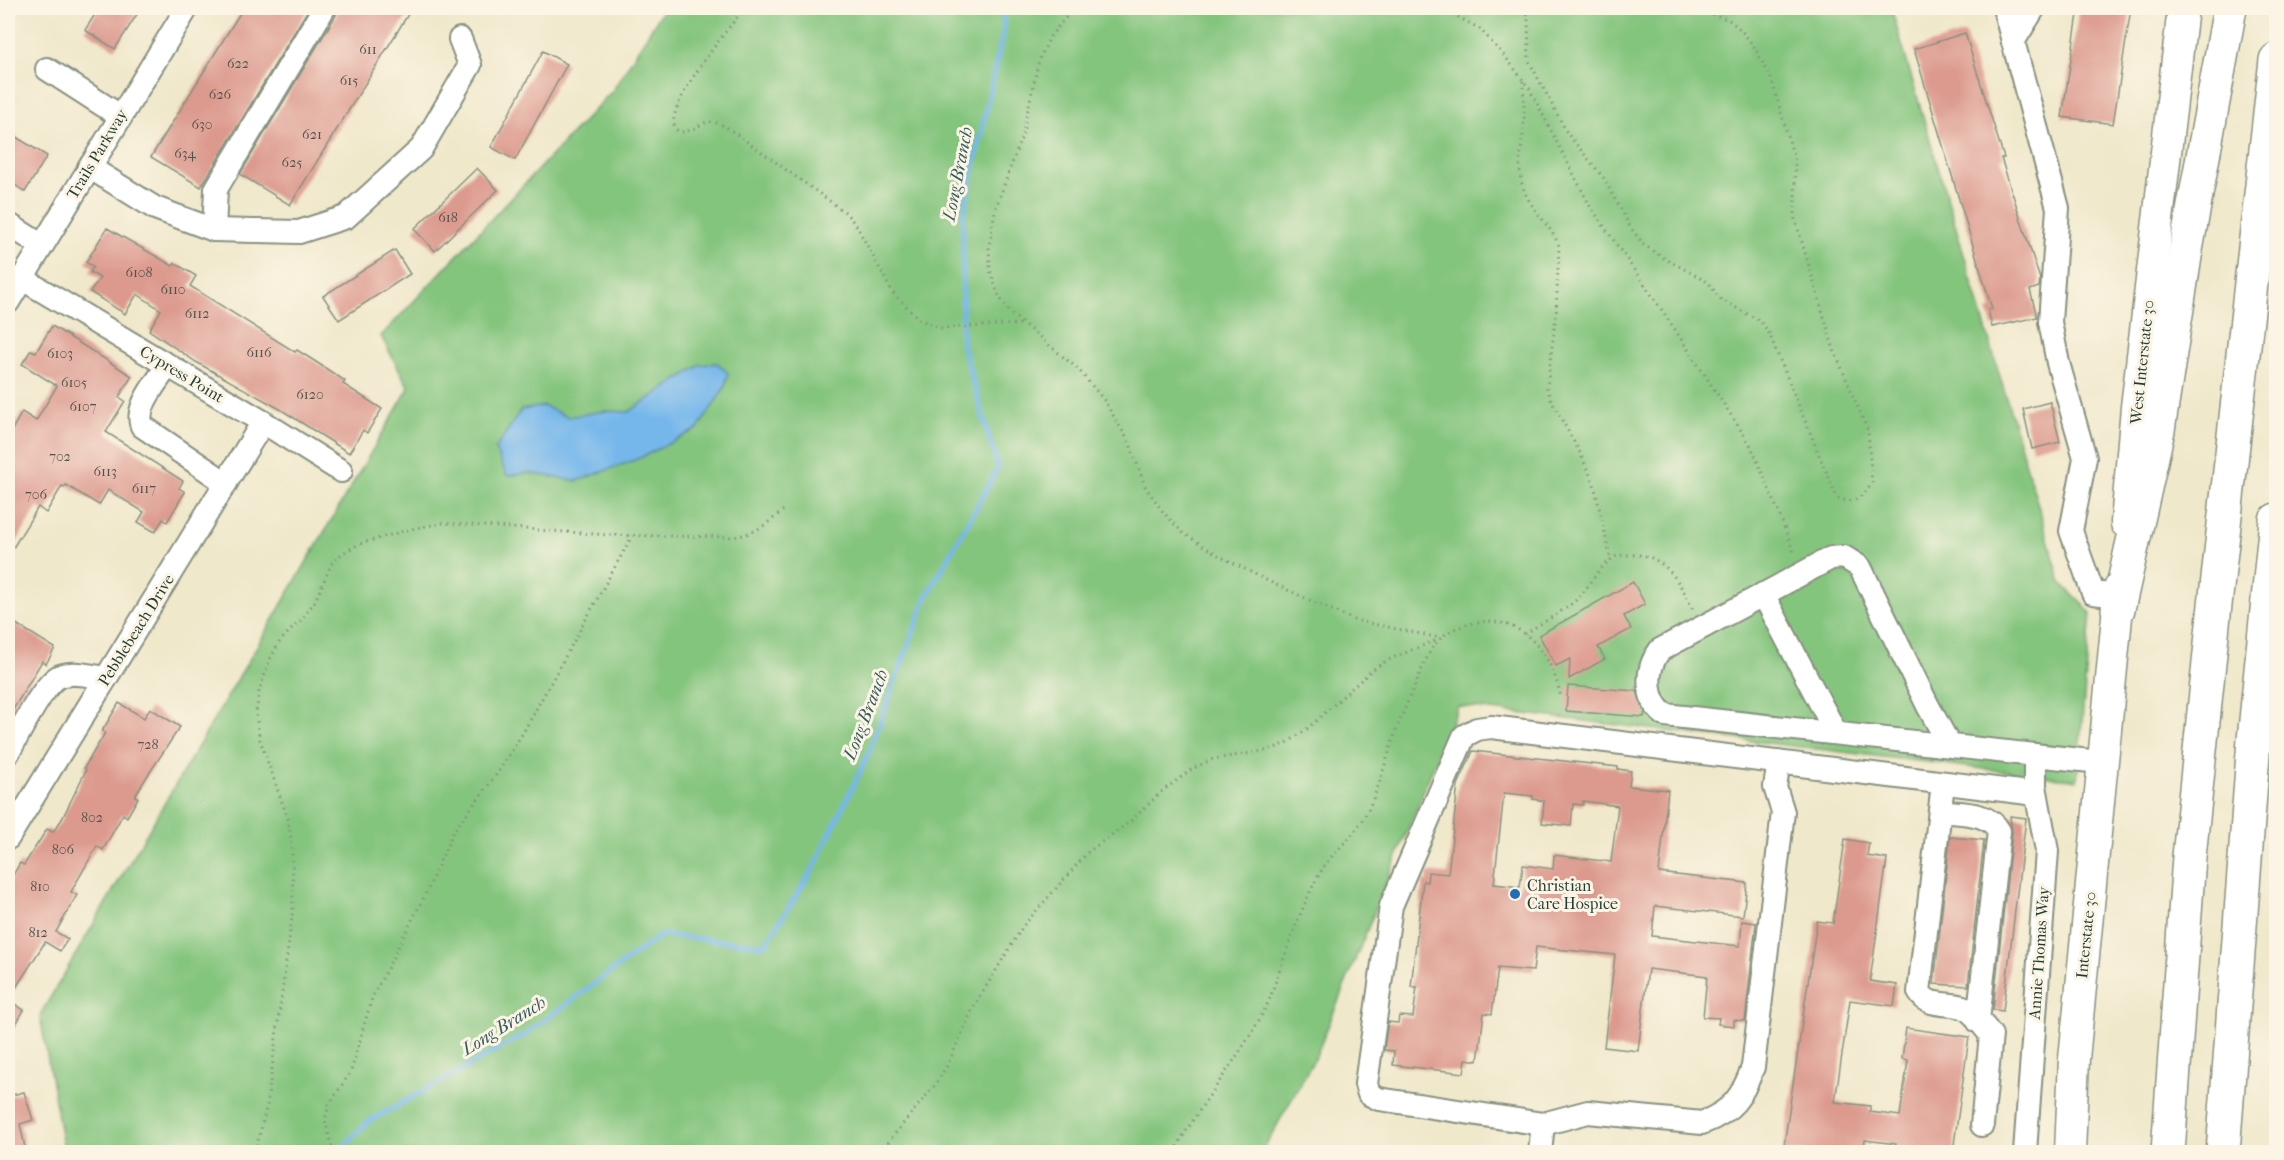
<svg xmlns="http://www.w3.org/2000/svg" width="2284" height="1160" font-family="'IM FELL French Canon',serif">
  <style>
    .green { fill: #84c57e; stroke: #528159; stroke-width: 1.5 }
    .water { fill: #76b7eb; stroke: #4a7a90; stroke-width: 1.5 }
    .lines { fill: none; stroke-linecap: round; stroke-linejoin: round }
    .stream { stroke: #76b7eb; stroke-width: 5 }
    .building { fill: #dc998d; fill-rule: evenodd }
    .minor-casing { stroke: #889280; stroke-width: 26 }
    .major-casing { stroke: #889280; stroke-width: 33 }
    .highway-casing { stroke: #889280; stroke-width: 36 }
    .path { stroke: #889280; stroke-width: 3; stroke-dasharray: 1.5 4.5; stroke-linecap: butt }
    .minor { stroke: #fff; stroke-width: 22 }
    .major { stroke: #fff; stroke-width: 30 }
    .highway { stroke: #fff; stroke-width: 33 }
    .poi-dot { fill: #1f6fb2; stroke: #fcf5e5; stroke-width: 2 }
    .labels { text-anchor: middle; dominant-baseline: central; stroke-width: 6; stroke-linejoin: round; paint-order: stroke }
    .number-label { font-size: 14px; fill: #4e544a }
    .street-label { font-size: 16px; fill: #1f3d34; stroke: #fcf5e5 }
    .poi-label { font-size: 16px; fill: #1f3d34; stroke: #fcf5e5; text-anchor: start }
    .water-label { font-size: 18px; font-style: italic; fill: #355c62; stroke: #fcf5e5 }
  </style>
  <rect width="100%" height="100%" fill="#fcf5e5"/>
  <filter id="ink" filterUnits="userSpaceOnUse"><feTurbulence type="fractalNoise" baseFrequency=".0167" numOctaves="2"/><feDisplacementMap in="SourceGraphic" scale="12" xChannelSelector="R" yChannelSelector="G"/><feConvolveMatrix kernelMatrix="1 2 1 2 8 2 1 2 1" color-interpolation-filters="sRGB"/></filter>
  <filter id="wash" filterUnits="userSpaceOnUse"><feTurbulence type="fractalNoise" baseFrequency=".008" numOctaves="4" result="noise"/><feDisplacementMap in="SourceGraphic" scale="24" xChannelSelector="R" yChannelSelector="G"/><feGaussianBlur stdDeviation="1.35" result="paint"/><feColorMatrix in="noise" values="0 0 0 0 0 0 0 0 0 0 0 0 0 0 0 0 0 1.4 0 .05"/><feComposite in="paint" operator="in"/></filter>
  <g filter="url(#wash)">
    <rect width="100%" height="100%" fill="#f0e8cb"/>
    <polygon class="green" points="664,8 1891,8 2061,583 2091,613 2077,780 1458,706 1316,1056 1262,1152 64,1152 40,1015 409,388 381,336 613,90"/>
    <polygon class="water" points="717,363 728,373 725,387 698,429 640,458 577,481 528,473 507,476 495,449 521,410 544,406 568,417 605,411 629,412 700,365"/>
    <g class="lines">
      <polyline class="stream" points="338,1152 368,1122 526,1034 661,935 765,945 813,869 868,755 926,598 998,468 962,344 963,217 1004,27 1002,8"/>
    </g>
    <g id="blocks">
      <g class="building">
        <polygon points="99,8 141,8 115,49 85,30"/>
        <polygon points="243,8 309,8 201,187 151,157"/>
        <polygon points="337,8 412,8 290,205 240,174 336,15"/>
        <polygon points="2079,8 2131,8 2113,124 2062,117"/>
        <polygon points="1965,33 2004,158 2001,158 2040,279 2039,287 2030,290 2037,317 1992,327 1988,310 1992,309 1914,49"/>
        <polygon points="543,51 567,64 515,160 491,147"/>
        <polygon points="8,132 47,156 25,192 8,180"/>
        <polygon points="477,168 498,190 435,251 414,229"/>
        <polygon points="107,228 173,266 175,263 196,276 190,286 295,352 297,350 316,362 345,381 343,384 382,409 367,433 363,430 349,453 280,409 196,362 149,330 161,310 137,294 125,314 90,292 100,278 90,272 93,267 86,262"/>
        <polygon points="395,250 410,274 339,320 323,296"/>
        <polygon points="52,326 132,376 119,397 125,401 106,432 183,481 179,488 185,492 167,522 163,519 155,532 138,522 144,512 108,490 99,505 66,485 64,487 62,486 46,513 38,507 8,556 8,437 22,412 36,421 57,386 22,364 31,350 36,352"/>
        <polygon points="2050,402 2060,442 2032,449 2023,409"/>
        <polygon points="1633,582 1645,604 1624,616 1631,629 1598,647 1605,659 1569,679 1570,659 1556,666 1539,635"/>
        <polygon points="8,619 55,648 46,664 42,661 8,718"/>
        <polygon points="1568,686 1637,691 1645,712 1644,717 1566,711"/>
        <polygon points="119,703 144,718 150,708 180,727 146,778 135,796 138,798 127,817 123,814 103,850 97,846 71,892 77,895 56,932 68,939 60,951 45,942 8,1000 24,1010 8,1038 8,884 20,863 24,865 47,829 53,832 62,819 86,770 84,768 105,733 102,731"/>
        <path d="M 1473,751 L 1618,767 L 1618,769 L 1631,771 L 1629,786 L 1668,790 L 1659,873 L 1747,883 L 1743,916 L 1655,906 L 1652,936 L 1740,946 L 1742,921 L 1756,923 L 1745,1021 L 1734,1020 L 1734,1026 L 1718,1024 L 1719,1018 L 1703,1017 L 1707,976 L 1648,969 L 1638,1051 L 1604,1047 L 1615,955 L 1536,947 L 1533,971 L 1498,968 L 1492,1014 L 1484,1013 L 1478,1061 L 1466,1059 L 1464,1073 L 1393,1065 L 1394,1051 L 1384,1050 L 1388,1022 L 1398,1023 L 1399,1016 L 1413,1017 L 1417,987 L 1411,987 L 1423,881 L 1427,882 L 1428,872 L 1448,874 L 1458,785 ZM 1504,793 L 1533,796 L 1533,799 L 1544,801 L 1542,823 L 1571,826 L 1573,804 L 1583,805 L 1583,801 L 1618,806 L 1611,862 L 1554,855 L 1553,869 L 1523,865 L 1520,887 L 1494,884 Z"/>
        <polygon points="2010,816 2026,818 2003,1011 1993,1010 2012,832"/>
        <polygon points="1950,837 1984,840 1968,986 1934,984"/>
        <polygon points="1845,839 1869,843 1867,856 1887,859 1870,981 1897,985 1894,1006 1850,1000 1835,1102 1870,1106 1870,1112 1900,1116 1908,1060 1902,1059 1906,1028 1969,1037 1953,1152 1895,1152 1896,1144 1865,1140 1863,1152 1783,1152 1817,921 1833,923"/>
        <polygon points="24,1092 33,1120 20,1124 26,1152 8,1152 8,1096"/>
      </g>
    </g>
  </g>
  <g filter="url(#ink)">
    <use href="#blocks" fill-opacity="0" stroke="#889280" stroke-width="1.5"/>
    <g class="lines">
      <defs>
        <g id="minor">
          <polyline points="2004,8 2058,208 2050,322 2058,363 2085,458 2071,531 2093,593 2119,596"/>
          <polyline points="2013,42 2034,8"/>
          <polyline points="47,69 120,116"/>
          <polyline points="89,167 155,208 214,230 299,232 346,217 421,149 470,65 460,39"/>
          <polyline points="8,224 41,245"/>
          <polyline points="214,230 216,189 324,8"/>
          <polyline points="21,278 263,422 341,471"/>
          <polyline points="8,302 187,8"/>
          <path d="M 168,365 C 158,381 134,407 142,426 L 226,483"/>
          <polyline points="1763,594 1836,733"/>
          <path d="M 1950,746 L 1928,706 L 1860,567 L 1844,557 L 1831,558 L 1660,650 C 1645,669 1645,700 1665,715 L 2081,760 L 2102,762"/>
          <path d="M 8,753 C 18,736 43,683 60,676 C 74,671 92,676 106,678"/>
          <path d="M 1779,762 L 1775,787 L 1783,812 L 1753,1067 C 1742,1097 1733,1111 1702,1123 L 1588,1112 L 1543,1124 L 1379,1099 L 1369,1094 L 1366,1084 L 1391,906 L 1464,736 L 1477,729 L 1491,727 L 2036,794"/>
          <path d="M 1943,783 L 1919,992 C 1928,1008 1948,1002 1963,1007 C 1973,1011 1984,1027 1991,1035 L 1982,1125"/>
          <path d="M 1940,811 C 1960,814 1988,811 1999,831 L 1978,1021"/>
          <polyline points="8,838 263,422"/>
          <polyline points="1540,1152 1543,1124"/>
          <polyline points="2025,1152 2047,851 2035,786 2035,755"/>
        </g>
        <g id="major">
          <polyline points="2126,523 2136,407 2183,8"/>
          <polyline points="2070,1152 2074,1059 2120,586"/>
        </g>
        <g id="highway">
          <polyline points="2118,609 2158,430 2186,250 2230,8"/>
          <polyline points="2168,1152 2189,857 2215,605 2276,60"/>
          <polyline points="2223,1152 2254,740 2276,520"/>
        </g>
      </defs>
      <use href="#minor" class="minor-casing"/>
      <use href="#major" class="major-casing"/>
      <use href="#highway" class="highway-casing"/>
      <g class="path">
        <path d="M 745,8 C 733,22 657,114 677,130 C 685,136 698,125 707,122 C 714,121 719,124 725,126 L 845,212 L 856,225 L 893,293 L 919,319 L 940,328 L 1022,324"/>
        <polyline points="1074,8 1051,35 1039,60 1022,136 995,210 989,246 990,270 998,294 1009,312 1078,369 1104,400 1130,444 1145,486 1163,512 1183,533 1218,555 1272,583 1354,620 1440,638"/>
        <polyline points="1328,8 1339,8"/>
        <polyline points="1442,8 1480,29 1507,59 1529,88 1590,206 1664,313 1750,444 1771,493 1795,555"/>
        <path d="M 1525,8 L 1528,17 L 1529,61 L 1567,133 L 1603,177 L 1631,228 L 1644,245 L 1662,257 L 1708,282 L 1720,299 L 1760,321 L 1768,331 L 1837,498 C 1856,505 1861,497 1872,484 L 1868,431 L 1834,350 L 1795,219 L 1795,161 L 1772,81 L 1755,48 L 1741,30 L 1729,20 L 1696,8"/>
        <path d="M 1523,81 C 1523,94 1525,109 1524,122 C 1523,144 1516,166 1523,187 C 1530,210 1551,224 1559,246 L 1556,315 L 1547,388 L 1552,402 L 1580,453 L 1594,484 L 1611,561"/>
        <path d="M 1525,634 C 1541,623 1561,613 1576,600 C 1590,588 1598,565 1617,556 C 1621,555 1627,555 1631,555 C 1664,552 1681,584 1693,610"/>
        <path d="M 255,1152 L 267,1105 L 293,910 L 292,847 L 288,819 L 260,740 L 256,714 L 259,691 L 270,659 L 280,641 L 303,618 L 315,601 L 332,563 L 343,553 L 359,544 L 411,529 L 442,523 L 608,535 L 731,537 C 755,535 768,523 786,508"/>
        <polyline points="333,1152 325,1120 329,1105 351,1071 372,998 427,891 453,832 499,771 524,731 632,536"/>
        <polyline points="880,1152 935,1085 948,1064 973,1008 1023,926 1088,852 1132,820 1161,792 1192,769 1213,759 1270,750 1287,743 1307,729 1372,670 1388,660 1439,639"/>
        <path d="M 1174,1152 C 1201,1102 1240,1058 1266,1007 C 1272,995 1275,981 1280,969 C 1292,936 1303,903 1320,873 C 1332,851 1354,838 1365,816 C 1379,789 1386,760 1396,731 C 1402,714 1410,697 1417,681 C 1423,666 1429,649 1441,638 C 1450,629 1462,626 1474,623 C 1522,613 1554,656 1561,699"/>
      </g>
      <use href="#minor" class="minor"/>
      <use href="#major" class="major"/>
      <use href="#highway" class="highway"/>
    </g>
  </g>
  <circle class="poi-dot" cx="1515" cy="894" r="6"/>
  <g class="labels">
    <g class="number-label">
      <text x="368" y="49">611</text>
      <text x="238" y="63">622</text>
      <text x="349" y="80">615</text>
      <text x="220" y="94">626</text>
      <text x="202" y="124">630</text>
      <text x="312" y="134">621</text>
      <text x="185" y="153">634</text>
      <text x="292" y="162">625</text>
      <text x="448" y="217">618</text>
      <text x="139" y="272">6108</text>
      <text x="173" y="289">6110</text>
      <text x="197" y="313">6112</text>
      <text x="259" y="352">6116</text>
      <text x="60" y="353">6103</text>
      <text x="74" y="382">6105</text>
      <text x="310" y="394">6120</text>
      <text x="83" y="406">6107</text>
      <text x="60" y="456">702</text>
      <text x="105" y="471">6113</text>
      <text x="144" y="488">6117</text>
      <text x="36" y="494">706</text>
      <text x="148" y="744">728</text>
      <text x="92" y="817">802</text>
      <text x="63" y="849">806</text>
      <text x="40" y="886">810</text>
      <text x="38" y="932">812</text>
    </g>
    <g class="street-label">
      <text transform="translate(97 154) rotate(-59)">Trails Parkway</text>
      <text transform="translate(2142 362) rotate(-84)">West Interstate 30</text>
      <text transform="translate(182 374) rotate(31)">Cypress Point</text>
      <text transform="translate(136 630) rotate(-58)">Pebblebeach Drive</text>
      <text transform="translate(2086 935) rotate(-84)">Interstate 30</text>
      <text transform="translate(2039 953) rotate(-86)">Annie Thomas Way</text>
    </g>
    <g class="poi-label">
      <text x="1527" y="885">Christian<tspan x="1527" dy="18">Care Hospice</tspan></text>
    </g>
    <g class="water-label">
      <text transform="translate(958 174) rotate(-79)">Long Branch</text>
      <text transform="translate(866 715) rotate(-69)">Long Branch</text>
      <text transform="translate(504 1026) rotate(-32)">Long Branch</text>
    </g>
  </g>
  <rect width="2284" height="1160" fill="none" stroke="#fcf5e5" stroke-width="30"/>
</svg>
